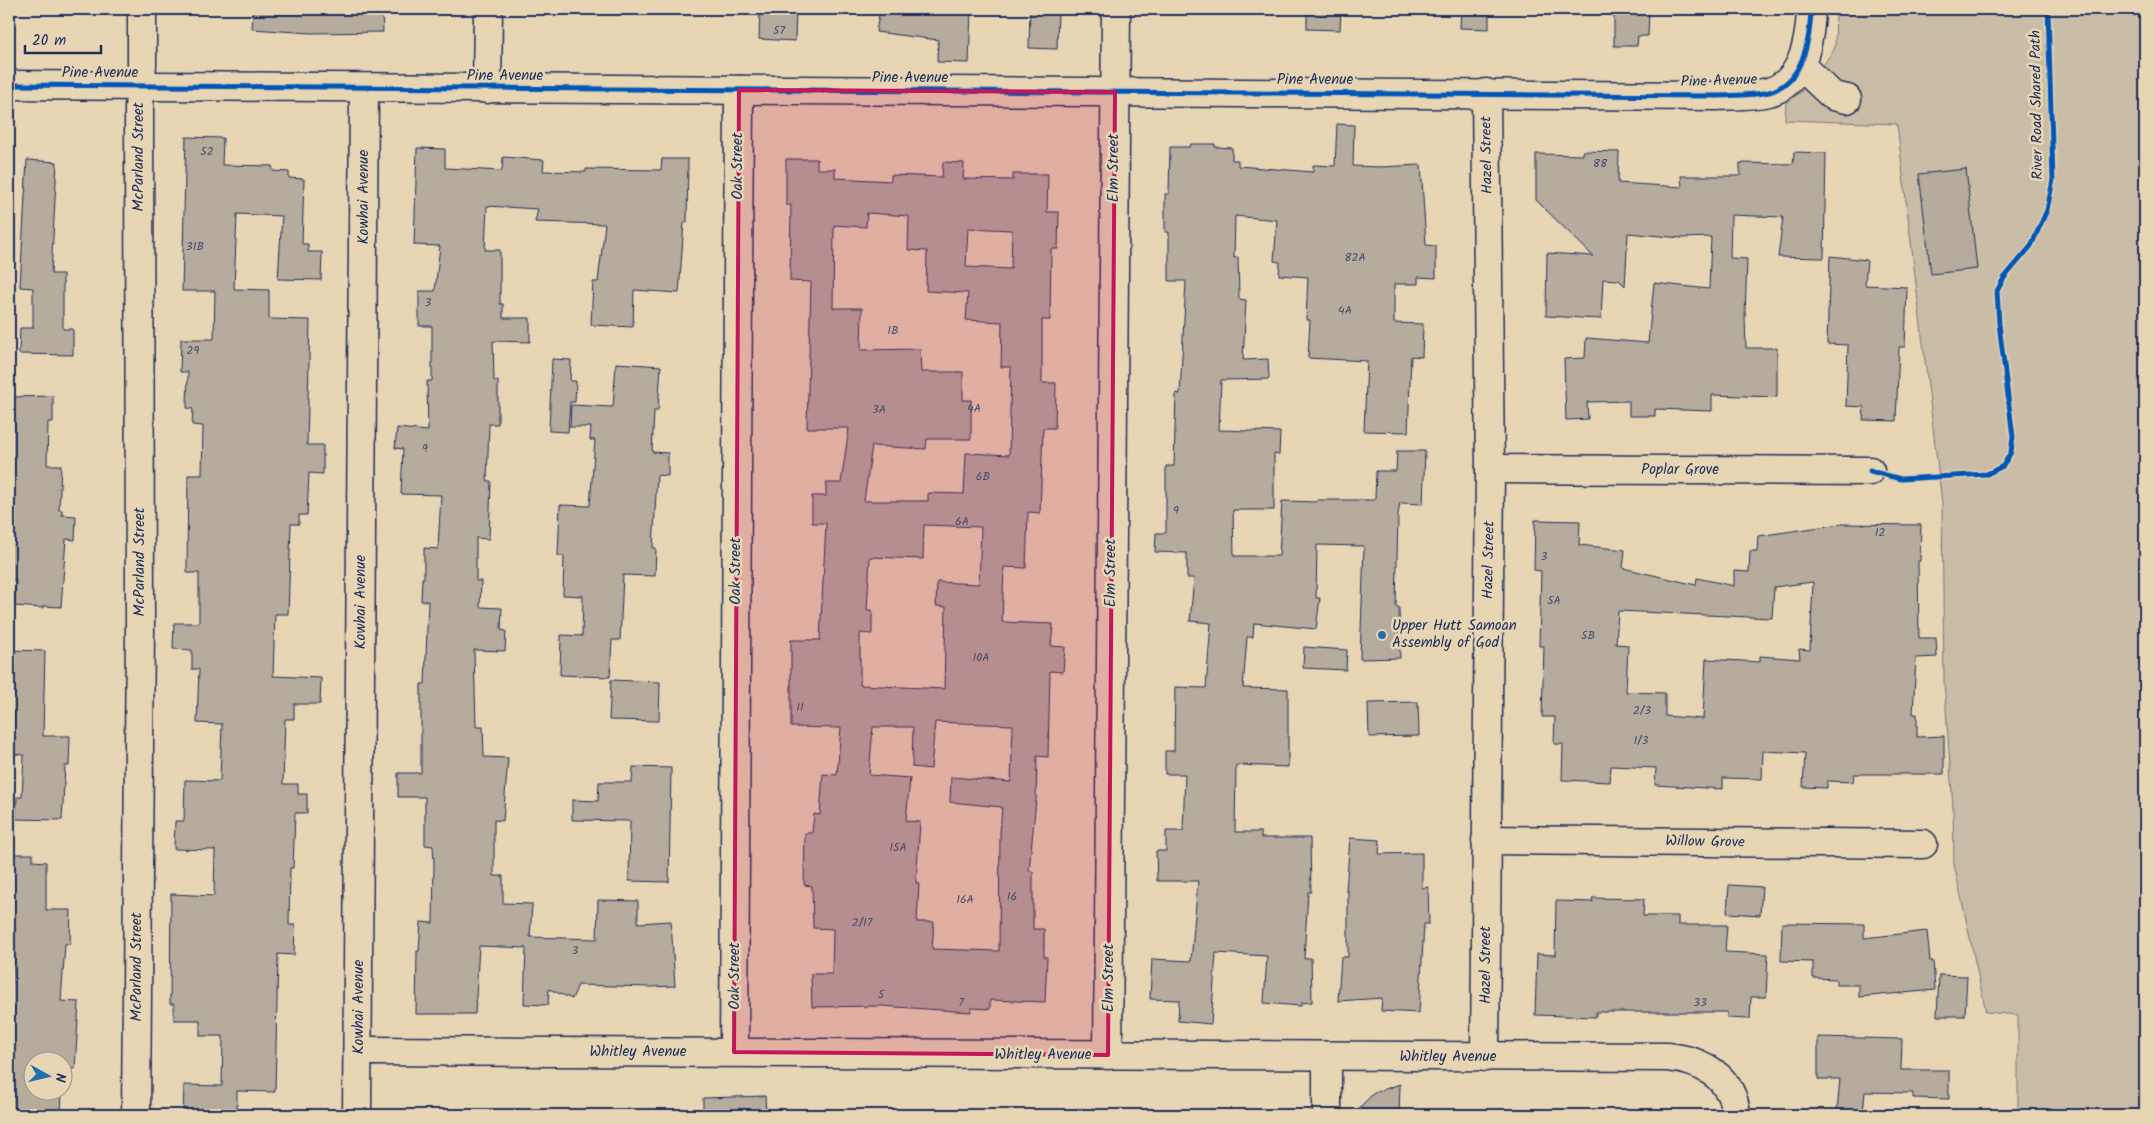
<svg xmlns="http://www.w3.org/2000/svg" width="2154" height="1124" font-family="Kalam,sans-serif">
  <style>
    .green { fill: #cabda7; stroke: #727682 }
    .building { fill: #b5ac9e; stroke: #1b2f5e; fill-rule: evenodd }
    .lines { fill: none; stroke-linecap: round; stroke-linejoin: round }
    .minor-casing { stroke: #1b2f5e; stroke-width: 31 }
    .minor { stroke: #e8d5b3; stroke-width: 28 }
    .cycleway-casing { stroke: #e8d5b3; stroke-width: 8 }
    .cycleway { stroke: #0057b8; stroke-width: 5 }
    .marked { fill: #c2185b; fill-opacity: 0.2; stroke: #c2185b; stroke-width: 4; stroke-linejoin: round }
    .poi-dot { fill: #1f6fb2; stroke: #e8d5b3; stroke-width: 2 }
    .labels { text-anchor: middle; dominant-baseline: central; stroke-width: 5; stroke-linejoin: round; paint-order: stroke }
    .number-label { font-size: 12px; fill: #424e6e }
    .street-label { font-size: 15px; fill: #1b2f5e; stroke: #e8d5b3 }
    .poi-label { font-size: 15px; fill: #1b2f5e; stroke: #e8d5b3; text-anchor: start }
  </style>
  <rect width="100%" height="100%" fill="#e8d5b3"/>
  <filter id="ink" filterUnits="userSpaceOnUse"><feTurbulence type="fractalNoise" baseFrequency=".02" numOctaves="2"/><feDisplacementMap in="SourceGraphic" scale="10" xChannelSelector="R" yChannelSelector="G"/><feConvolveMatrix kernelMatrix="1 2 1 2 8 2 1 2 1" color-interpolation-filters="sRGB"/></filter>
  <g filter="url(#ink)">
    <polygon class="green" points="1836,9 2145,9 2145,1115 2018,1115 2018,1015 1986,1012 1954,864 1953,808 1944,680 1942,503 1897,124 1785,120 1786,103 1809,86 1835,48"/>
    <g class="building">
      <polygon points="253,9 382,9 383,32 311,33 252,29"/>
      <polygon points="760,9 796,9 795,41 759,39"/>
      <polygon points="880,9 971,9 969,63 937,62 938,40 876,32"/>
      <polygon points="1030,9 1058,9 1057,49 1029,48"/>
      <polygon points="1307,9 1341,9 1340,30 1307,29"/>
      <polygon points="1461,9 1489,9 1489,29 1460,28"/>
      <polygon points="1614,9 1649,9 1648,36 1638,36 1637,46 1614,46"/>
      <polygon points="1337,124 1354,125 1353,166 1380,167 1421,165 1426,245 1436,246 1436,278 1418,277 1418,284 1394,284 1394,323 1423,324 1422,357 1411,356 1408,432 1364,431 1367,361 1308,358 1310,320 1306,320 1308,277 1279,275 1280,262 1274,261 1277,220 1235,216 1234,258 1238,257 1239,299 1246,300 1243,360 1268,359 1269,379 1221,380 1219,430 1280,432 1279,455 1274,454 1274,510 1233,510 1234,556 1279,556 1282,501 1317,502 1317,500 1375,500 1376,471 1396,471 1397,451 1425,451 1423,504 1400,503 1398,514 1396,607 1399,607 1400,658 1360,659 1364,546 1317,545 1316,598 1320,598 1316,629 1254,623 1253,637 1247,637 1243,688 1288,689 1288,767 1236,765 1235,832 1261,832 1261,838 1310,838 1311,892 1308,892 1304,959 1311,958 1312,1002 1301,1003 1301,1006 1264,1003 1267,956 1216,953 1211,1024 1178,1021 1179,1000 1150,999 1152,959 1191,961 1198,881 1157,881 1156,851 1166,851 1166,831 1183,831 1185,774 1165,774 1165,751 1174,751 1175,687 1206,688 1211,623 1190,621 1194,578 1187,578 1187,553 1155,552 1156,533 1166,533 1166,466 1174,466 1176,393 1180,394 1186,281 1169,281 1169,232 1165,232 1165,194 1169,194 1170,147 1190,147 1191,144 1215,144 1215,147 1232,148 1232,160 1238,160 1238,166 1313,172 1313,165 1335,166"/>
      <polygon points="186,137 223,138 222,165 272,166 273,171 289,172 289,178 304,179 302,244 308,244 308,252 322,252 321,280 278,279 282,216 237,214 234,289 269,290 269,319 310,320 307,445 323,445 323,474 309,473 307,515 299,515 299,524 291,524 288,614 275,614 273,676 321,678 320,704 294,704 294,719 285,719 283,784 298,784 298,794 307,794 307,813 295,813 293,868 290,868 289,925 295,925 294,955 278,954 275,1092 237,1091 237,1115 183,1115 184,1085 222,1086 223,1036 200,1036 200,1020 174,1020 174,1004 170,1004 171,894 214,896 215,850 174,849 175,821 184,821 185,780 220,781 222,724 197,723 199,669 192,669 192,650 173,649 174,623 199,623 199,573 187,573 188,475 202,475 203,426 192,425 193,409 187,408 188,372 180,372 181,339 214,339 215,291 182,291"/>
      <polygon points="417,148 445,149 445,168 502,171 503,157 544,160 543,171 586,172 586,169 661,170 662,159 688,159 687,222 684,222 679,293 634,290 633,327 591,325 593,282 598,282 605,224 535,222 538,209 487,206 485,250 500,250 500,304 503,304 503,318 530,318 530,342 493,341 494,381 498,381 498,424 489,424 487,481 491,481 489,539 476,538 476,581 481,581 480,607 502,608 501,630 506,631 505,651 474,650 476,727 483,727 484,757 508,758 503,821 494,820 494,876 503,876 503,903 532,904 530,937 597,939 598,900 638,901 638,923 671,921 675,986 650,987 578,985 572,999 549,989 548,1005 524,1004 526,948 479,946 475,1014 416,1014 417,951 419,951 421,922 433,923 434,863 433,846 425,845 425,797 398,797 398,773 421,773 421,684 425,684 428,601 421,601 422,578 424,578 424,548 438,549 441,495 401,494 403,449 395,448 397,428 428,431 427,381 432,381 432,326 419,326 419,291 435,291 440,246 414,245"/>
      <polygon points="1583,151 1619,152 1618,183 1682,187 1681,176 1740,176 1740,163 1793,164 1794,152 1826,153 1824,258 1778,257 1783,217 1731,215 1730,258 1747,259 1745,318 1746,348 1777,348 1777,397 1712,395 1712,411 1655,409 1655,416 1629,416 1629,401 1587,402 1588,419 1566,420 1564,359 1585,358 1586,338 1648,343 1654,283 1709,289 1711,237 1682,238 1628,233 1625,286 1619,280 1603,279 1601,319 1546,316 1547,253 1593,256 1536,200 1536,154 1583,155"/>
      <path d="M 786,159 L 817,159 L 817,169 L 835,169 L 835,178 L 891,181 L 891,175 L 942,177 L 943,162 L 964,163 L 963,179 L 1013,180 L 1013,174 L 1048,174 L 1047,212 L 1059,212 L 1058,249 L 1051,249 L 1050,320 L 1042,320 L 1042,383 L 1056,383 L 1055,428 L 1043,428 L 1040,513 L 1028,512 L 1026,568 L 1004,567 L 1002,622 L 1053,624 L 1051,646 L 1065,647 L 1063,672 L 1050,671 L 1048,757 L 1037,756 L 1036,799 L 1029,871 L 1033,871 L 1033,929 L 1044,929 L 1044,957 L 1047,957 L 1045,1002 L 990,1000 L 990,1009 L 971,1008 L 971,1012 L 882,1006 L 812,1007 L 811,974 L 832,974 L 833,929 L 813,928 L 812,886 L 804,885 L 805,833 L 812,833 L 814,814 L 820,815 L 823,774 L 837,775 L 841,728 L 791,727 L 791,640 L 820,640 L 826,523 L 812,523 L 812,496 L 826,496 L 826,483 L 841,483 L 849,428 L 807,428 L 811,282 L 790,281 L 791,205 L 786,205 ZM 867,213 L 909,216 L 908,250 L 927,251 L 926,291 L 968,293 L 966,320 L 1002,322 L 1001,367 L 1011,367 L 1009,455 L 966,453 L 964,494 L 928,493 L 928,501 L 864,501 L 872,446 L 926,449 L 927,439 L 971,439 L 971,400 L 963,400 L 963,372 L 921,372 L 920,349 L 861,350 L 862,308 L 833,308 L 834,225 L 866,227 ZM 968,228 L 1012,230 L 1011,269 L 966,267 ZM 924,525 L 981,527 L 979,584 L 937,582 L 936,606 L 946,607 L 944,689 L 860,685 L 860,633 L 872,634 L 872,610 L 867,610 L 870,557 L 923,559 ZM 935,722 L 1013,725 L 1011,782 L 951,777 L 950,802 L 1002,807 L 1000,833 L 999,951 L 932,949 L 934,922 L 917,922 L 919,883 L 916,883 L 920,822 L 906,821 L 910,778 L 869,775 L 873,727 L 913,727 L 912,767 L 931,769 Z"/>
      <polygon points="27,160 57,162 51,274 63,274 63,329 73,329 73,355 19,354 20,328 33,328 33,288 20,287"/>
      <polygon points="1966,169 1977,269 1931,274 1919,174"/>
      <polygon points="1830,256 1867,260 1865,285 1907,287 1905,347 1899,347 1896,421 1863,420 1864,407 1846,406 1848,345 1827,344"/>
      <polygon points="552,359 571,360 570,381 576,381 575,402 570,402 568,432 549,431"/>
      <polygon points="616,363 661,366 658,411 654,411 652,452 668,453 668,476 657,475 653,548 656,548 655,576 623,575 620,640 612,640 610,677 560,675 561,635 582,636 583,596 563,595 564,556 558,556 560,505 590,506 595,440 590,440 591,427 570,427 571,405 613,407"/>
      <polygon points="53,396 53,422 48,422 47,465 61,465 59,510 62,510 62,515 76,516 75,540 66,539 61,607 43,606 43,608 14,606 16,580 9,580 9,397"/>
      <path d="M 1535,520 L 1580,521 L 1579,545 L 1625,550 L 1623,568 L 1696,585 L 1697,578 L 1734,586 L 1734,571 L 1749,572 L 1750,551 L 1757,551 L 1758,536 L 1841,524 L 1921,525 L 1920,561 L 1918,561 L 1919,638 L 1936,638 L 1937,657 L 1916,658 L 1913,714 L 1917,714 L 1917,737 L 1944,736 L 1944,774 L 1854,774 L 1853,782 L 1827,781 L 1827,788 L 1803,787 L 1805,753 L 1763,751 L 1762,779 L 1723,778 L 1723,789 L 1655,785 L 1656,768 L 1611,766 L 1610,782 L 1562,780 L 1563,744 L 1554,744 L 1555,717 L 1542,717 L 1544,646 L 1539,646 L 1541,571 L 1534,570 ZM 1813,582 L 1810,650 L 1799,649 L 1800,659 L 1760,656 L 1760,662 L 1706,659 L 1703,719 L 1665,716 L 1665,693 L 1626,692 L 1628,645 L 1616,644 L 1618,611 L 1772,618 L 1774,587 Z"/>
      <polygon points="1304,647 1347,650 1346,670 1303,668"/>
      <polygon points="10,650 45,651 43,736 70,736 69,766 65,766 62,820 16,819 17,797 22,797 24,755 13,754 14,711 9,711"/>
      <polygon points="611,680 660,682 659,721 609,720"/>
      <polygon points="1418,702 1419,736 1369,737 1368,703"/>
      <polygon points="633,767 671,768 669,882 629,881 630,821 572,820 572,800 598,801 599,782 632,782"/>
      <polygon points="1350,838 1380,840 1379,854 1422,853 1422,888 1428,887 1429,924 1424,924 1419,1013 1381,1011 1382,998 1338,1001 1341,957 1348,957 1348,891 1346,891"/>
      <polygon points="9,854 33,854 33,861 46,862 46,910 71,910 70,944 65,944 61,1001 79,1002 75,1069 62,1068 62,1062 32,1062 32,1092 62,1092 61,1115 9,1115 9,1027 15,943 9,943"/>
      <polygon points="1729,885 1762,887 1760,915 1727,913"/>
      <polygon points="1592,898 1644,899 1643,916 1678,916 1678,925 1727,925 1725,952 1768,954 1766,997 1751,997 1750,1019 1727,1018 1727,1012 1596,1012 1596,1017 1535,1015 1537,954 1555,955 1556,901 1593,902"/>
      <polygon points="1782,923 1864,924 1864,938 1927,931 1930,961 1933,961 1935,990 1859,997 1859,985 1836,985 1836,979 1813,978 1813,962 1781,961"/>
      <polygon points="1939,975 1967,976 1965,1016 1937,1016"/>
      <polygon points="1818,1037 1902,1039 1901,1070 1949,1070 1949,1099 1913,1098 1913,1093 1865,1092 1863,1113 1837,1111 1840,1079 1818,1079"/>
      <polygon points="1400,1084 1399,1115 1352,1115 1374,1093"/>
      <polygon points="765,1096 766,1115 703,1115 703,1098"/>
    </g>
    <g class="lines">
      <defs>
        <g id="minor">
          <polyline points="1800,65 1833,96 1847,99"/>
          <path d="M 9,85 L 1715,96 C 1732,95 1752,96 1769,92 C 1804,82 1810,40 1811,9"/>
          <polyline points="487,89 488,9"/>
          <polyline points="1490,469 1870,471"/>
          <polyline points="1486,840 1923,844"/>
          <path d="M 358,1051 L 1667,1057 C 1702,1060 1733,1077 1736,1115"/>
          <polyline points="734,1052 739,90"/>
          <polyline points="1108,1055 1116,9"/>
          <polyline points="1485,1057 1490,469 1486,93"/>
          <polyline points="136,1115 140,627 139,108 142,64 142,9"/>
          <polyline points="357,1115 364,88"/>
          <polyline points="1327,1115 1327,1056"/>
        </g>
      </defs>
      <use href="#minor" class="minor-casing"/>
      <use href="#minor" class="minor"/>
      <defs>
        <g id="cycleway">
          <path d="M 9,85 L 1715,96 C 1732,95 1752,96 1769,92 C 1804,82 1810,40 1811,9"/>
          <polyline points="1870,471 1901,479 1987,474 2003,466 2011,452 2013,437 1999,324 1997,291 2004,278 2031,246 2047,210 2053,180 2048,9"/>
        </g>
      </defs>
      <use href="#cycleway" class="cycleway-casing"/>
      <use href="#cycleway" class="cycleway"/>
    </g>
  </g>
  <path class="marked" d="M 739,90 L 1115,92 L 1108,1055 L 734,1052 Z"/>
  <circle class="poi-dot" cx="1382" cy="635" r="5"/>
  <g class="labels">
    <g class="number-label">
      <text x="779" y="30">57</text>
      <text x="207" y="151">52</text>
      <text x="1600" y="163">88</text>
      <text x="195" y="246">31B</text>
      <text x="1355" y="257">82A</text>
      <text x="428" y="302">3</text>
      <text x="1345" y="310">4A</text>
      <text x="893" y="330">1B</text>
      <text x="193" y="350">29</text>
      <text x="974" y="408">4A</text>
      <text x="879" y="409">3A</text>
      <text x="425" y="448">9</text>
      <text x="983" y="476">6B</text>
      <text x="1176" y="510">9</text>
      <text x="962" y="521">6A</text>
      <text x="1880" y="532">12</text>
      <text x="1544" y="556">3</text>
      <text x="1554" y="600">5A</text>
      <text x="1588" y="635">5B</text>
      <text x="981" y="657">10A</text>
      <text x="800" y="707">11</text>
      <text x="1642" y="710">2/3</text>
      <text x="1641" y="740">1/3</text>
      <text x="898" y="847">15A</text>
      <text x="1012" y="896">16</text>
      <text x="965" y="899">16A</text>
      <text x="862" y="922">2/17</text>
      <text x="575" y="950">3</text>
      <text x="881" y="994">5</text>
      <text x="961" y="1002">7</text>
      <text x="1700" y="1002">33</text>
    </g>
    <g class="street-label">
      <text x="100" y="73">Pine Avenue</text>
      <text x="505" y="76">Pine Avenue</text>
      <text x="910" y="78">Pine Avenue</text>
      <text x="1315" y="80">Pine Avenue</text>
      <text transform="translate(1719 81) rotate(-2)">Pine Avenue</text>
      <text transform="translate(2037 105) rotate(-91)">River Road Shared Path</text>
      <text transform="translate(1487 155) rotate(-91)">Hazel Street</text>
      <text transform="translate(139 157) rotate(-90)">McParland Street</text>
      <text transform="translate(738 166) rotate(-90)">Oak Street</text>
      <text transform="translate(1114 168) rotate(-90)">Elm Street</text>
      <text transform="translate(364 197) rotate(-90)">Kowhai Avenue</text>
      <text x="1680" y="470">Poplar Grove</text>
      <text transform="translate(1489 560) rotate(-89)">Hazel Street</text>
      <text transform="translate(140 562) rotate(-90)">McParland Street</text>
      <text transform="translate(736 571) rotate(-90)">Oak Street</text>
      <text transform="translate(1111 573) rotate(-90)">Elm Street</text>
      <text transform="translate(361 602) rotate(-90)">Kowhai Avenue</text>
      <text transform="translate(1705 842) rotate(1)">Willow Grove</text>
      <text transform="translate(1486 965) rotate(-90)">Hazel Street</text>
      <text transform="translate(137 967) rotate(-90)">McParland Street</text>
      <text transform="translate(735 976) rotate(-90)">Oak Street</text>
      <text transform="translate(1109 978) rotate(-90)">Elm Street</text>
      <text transform="translate(359 1007) rotate(-90)">Kowhai Avenue</text>
      <text x="638" y="1052">Whitley Avenue</text>
      <text x="1043" y="1055">Whitley Avenue</text>
      <text x="1448" y="1057">Whitley Avenue</text>
    </g>
    <g class="poi-label">
      <text x="1392" y="626">Upper Hutt Samoan<tspan x="1392" dy="17">Assembly of God</tspan></text>
    </g>
  </g>
  <rect width="2154" height="1124" fill="none" stroke="#e8d5b3" stroke-width="30"/>
  <rect x="15" y="15" width="2124" height="1094" fill="none" stroke="#1b2f5e" stroke-width="2" filter="url(#ink)"/>
  <g transform="translate(48 1076) rotate(98)"><circle r="24" fill="#e8d5b3" stroke="#969391"/>
  <path d="M0-4L9 19L0 12L-9 19Z" fill="#1f6fb2"/>
  <text y="-8" font-size="14" font-weight="bold" text-anchor="middle" fill="#1b2f5e">N</text>
  </g>
  <path d="M25 45v8h76v-8" fill="none" stroke="#1b2f5e" stroke-width="2.5"/>
  <text x="32" y="45" font-size="15" fill="#1b2f5e" stroke="#e8d5b3" stroke-width="4" paint-order="stroke">20 m</text>
</svg>
